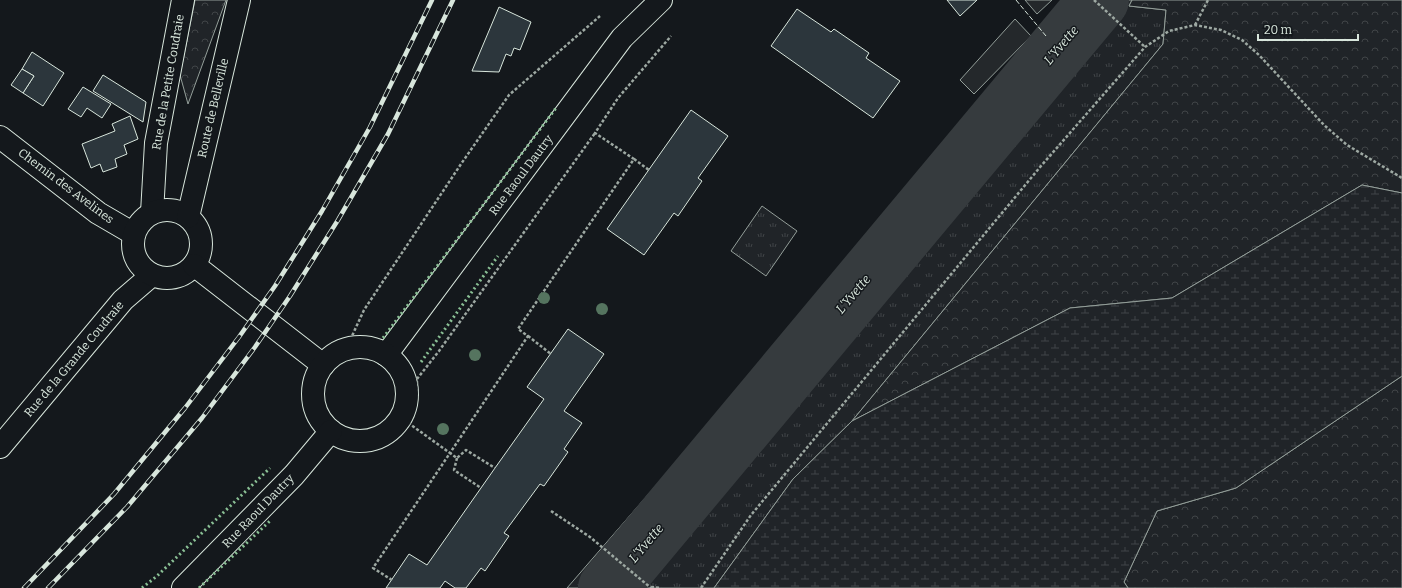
<svg xmlns="http://www.w3.org/2000/svg" width="1402" height="588" font-family="Bitter,serif">
  <style>
    .grass { fill: url(#grass-tufts); stroke: #939e99 }
    .forest { fill: url(#forest-crowns); stroke: #939e99 }
    .wetland { fill: url(#wetland-marsh); stroke: #939e99 }
    .parking { fill: #24282b; stroke: #939e99 }
    .lines { fill: none; stroke-linecap: round; stroke-linejoin: round }
    .river { stroke: #363b3e; stroke-width: 60 }
    .building { fill: #2c363c; stroke: #d8e6dc }
    .minor-casing { stroke: #d8e6dc; stroke-width: 24 }
    .major-casing { stroke: #d8e6dc; stroke-width: 24 }
    .path { stroke: #9da8a2; stroke-width: 2.5; stroke-dasharray: 3 2; stroke-linecap: butt }
    .minor { stroke: #14181c; stroke-width: 22 }
    .major { stroke: #14181c; stroke-width: 22 }
    .rail-casing { stroke: #d8e6dc; stroke-width: 4.5 }
    .rail { stroke: #14181c; stroke-width: 3; stroke-dasharray: 9; stroke-linecap: butt }
    .hedge { stroke: #8ac095; stroke-width: 3; stroke-dasharray: 2 3; stroke-linecap: butt }
    .fence { stroke: #d8e6dc; stroke-width: 1; stroke-dasharray: 5 2; stroke-linecap: butt }
    .tree { fill: #55745f }
    .labels { text-anchor: middle; dominant-baseline: central; stroke-width: 3; stroke-linejoin: round; paint-order: stroke }
    .street-label { font-size: 12px; fill: #d8e6dc; stroke: #14181c }
    .water-label { font-size: 13px; font-style: italic; fill: #d8e6dc; stroke: #14181c }
  </style>
  <defs>
    <pattern id="grass-tufts" width="24" height="20" patternUnits="userSpaceOnUse"><rect width="24" height="20" fill="#202428"/><path d="M3 7l-1-3M5 7V3M7 7l1-3M15 17l-1-3M17 17v-4M19 17l1-3" fill="none" stroke="#404447"/></pattern>
    <pattern id="forest-crowns" width="20" height="18" patternUnits="userSpaceOnUse"><rect width="20" height="18" fill="#202428"/><path d="M2 6a3 3 0 1 1 6 0M12 15a3 3 0 1 1 6 0" fill="none" stroke="#404447"/></pattern>
    <pattern id="wetland-marsh" width="20" height="14" patternUnits="userSpaceOnUse"><rect width="20" height="14" fill="#202428"/><path d="M1 5h8M5 5V1M11 12h8M15 12V8" fill="none" stroke="#404447"/></pattern>
  </defs>
  <rect width="100%" height="100%" fill="#14181c"/>
  <g class="grass">
    <polygon points="1073,0 1132,0 1129,6 1166,10 1163,44 852,421 793,479 714,588 567,588 1046,36"/>
    <polygon points="762,206 797,231 766,276 731,251"/>
  </g>
  <g class="forest">
    <polygon points="195,0 226,0 188,104 180,75"/>
    <polygon points="1132,0 1402,0 1402,193 1362,185 1172,298 1070,308 852,421 1163,44 1166,10 1129,6"/>
    <polygon points="1402,376 1402,588 1128,588 1124,582 1157,511 1236,488"/>
  </g>
  <polygon class="wetland" points="1362,185 1402,193 1402,376 1236,488 1157,511 1124,582 1128,588 714,588 793,479 852,421 1070,308 1172,298"/>
  <g class="parking">
    <polygon points="1025,0 1052,0 1037,14"/>
    <polygon points="1015,19 1031,36 974,94 960,80"/>
  </g>
  <g class="lines">
    <polyline class="river" points="608,588 1099,0"/>
  </g>
  <g class="building">
    <polygon points="947,0 977,0 960,16"/>
    <polygon points="499,7 531,22 520,50 514,48 511,56 506,54 499,72 472,71"/>
    <polygon points="797,9 831,32 834,29 869,53 866,58 900,81 873,118 771,46"/>
    <polygon points="32,52 64,73 43,106 23,93 34,76 22,69"/>
    <polygon points="22,69 34,76 23,93 11,85"/>
    <polygon points="103,75 146,102 143,122 93,91"/>
    <polygon points="83,87 111,104 102,118 87,108 81,117 68,109"/>
    <polygon points="691,110 728,136 698,178 702,181 678,216 674,213 644,255 607,229"/>
    <polygon points="130,116 138,139 124,145 127,154 115,159 117,167 103,172 100,164 91,168 82,144 115,131 112,124"/>
    <polygon points="568,329 604,354 564,411 582,423 564,449 568,452 544,486 540,484 504,533 509,536 485,571 481,568 466,588 455,588 445,581 440,588 386,588 409,554 427,565 495,468 544,399 527,387"/>
  </g>
  <g class="lines">
    <defs>
      <g id="minor">
        <polyline points="0,137 98,213 134,234"/>
        <polyline points="152,213 156,143 183,0"/>
        <polyline points="386,355 622,38 661,0"/>
        <polyline points="0,447 123,300 152,275"/>
      </g>
      <g id="major">
        <circle cx="167" cy="244" r="34"/>
        <polyline points="188,217 239,0"/>
        <polyline points="194,265 323,365"/>
        <circle cx="360" cy="394" r="47"/>
        <polyline points="183,588 294,475 331,431"/>
      </g>
    </defs>
    <use href="#minor" class="minor-casing"/>
    <use href="#major" class="major-casing"/>
    <g class="path">
      <polyline points="1094,0 1145,47"/>
      <polyline points="1195,25 1208,0"/>
      <polyline points="634,159 649,170"/>
      <polyline points="528,336 551,354"/>
      <polyline points="346,349 364,310 461,164 509,95 600,16"/>
      <polyline points="400,417 450,453 528,336 518,329 634,159 595,133 618,98 671,36"/>
      <polyline points="409,423 417,397 417,379 439,351 595,133"/>
      <polyline points="457,458 454,470 481,488"/>
      <polyline points="551,511 590,537 651,588"/>
      <polyline points="392,580 373,568 450,453 457,458 466,450 495,468"/>
      <polyline points="651,587 661,588"/>
      <polyline points="701,588 751,515 1041,166 1145,47 1169,31 1195,25 1221,30 1242,40 1259,55 1324,125 1347,145 1402,178"/>
    </g>
    <use href="#minor" class="minor"/>
    <use href="#major" class="major"/>
    <defs>
      <g id="rail">
        <polyline points="24,588 114,494 185,408 239,337 275,286 322,211 370,127 432,0"/>
        <polyline points="48,588 127,507 202,418 255,347 290,296 338,220 388,134 453,0"/>
      </g>
    </defs>
    <use href="#rail" class="rail-casing"/>
    <use href="#rail" class="rail"/>
    <g class="hedge">
      <polyline points="383,338 556,108"/>
      <polyline points="421,362 498,256"/>
      <polyline points="142,588 157,576 270,468"/>
      <polyline points="199,588 271,520"/>
    </g>
    <polyline class="fence" points="1016,0 1046,36"/>
  </g>
  <g class="tree">
    <circle cx="544" cy="298" r="6"/>
    <circle cx="602" cy="309" r="6"/>
    <circle cx="475" cy="355" r="6"/>
    <circle cx="443" cy="429" r="6"/>
  </g>
  <g class="labels">
    <g class="street-label">
      <text transform="translate(168 82) rotate(-80)">Rue de la Petite Coudraie</text>
      <text transform="translate(213 108) rotate(-77)">Route de Belleville</text>
      <text transform="translate(521 175) rotate(-53)">Rue Raoul Dautry</text>
      <text transform="translate(66 186) rotate(37)">Chemin des Avelines</text>
      <text transform="translate(74 359) rotate(-50)">Rue de la Grande Coudraie</text>
      <text transform="translate(258 511) rotate(-46)">Rue Raoul Dautry</text>
    </g>
    <g class="water-label">
      <text transform="translate(1061 45) rotate(-50)">L'Yvette</text>
      <text transform="translate(853 294) rotate(-50)">L'Yvette</text>
      <text transform="translate(646 543) rotate(-50)">L'Yvette</text>
    </g>
  </g>
  <path d="M1258 34v6h100v-6" fill="none" stroke="#d8e6dc" stroke-width="2"/>
  <text x="1264" y="34" font-size="12" fill="#d8e6dc" stroke="#14181c" stroke-width="3" paint-order="stroke">20 m</text>
</svg>
